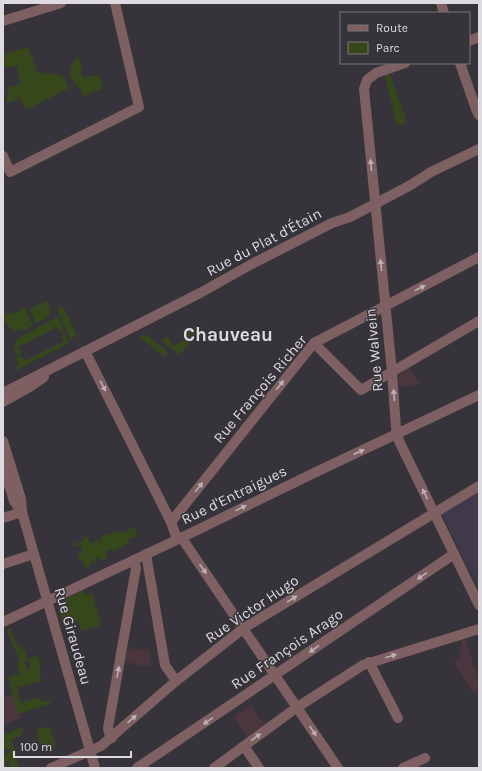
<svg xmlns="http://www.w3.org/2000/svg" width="482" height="771" font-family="Karla,sans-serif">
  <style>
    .industrial { fill: #4a363c }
    .medical { fill: #40394a }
    .green { fill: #36471c }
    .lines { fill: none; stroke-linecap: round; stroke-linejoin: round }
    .minor { stroke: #7e6063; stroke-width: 10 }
    .oneway { fill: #bcb0b4 }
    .labels { text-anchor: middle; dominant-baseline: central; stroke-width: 3; stroke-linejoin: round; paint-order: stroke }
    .street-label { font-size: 15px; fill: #dddbdf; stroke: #36343a }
    .district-label { font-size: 19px; font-weight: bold; fill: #dddbdf; stroke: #36343a }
  </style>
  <rect width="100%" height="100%" fill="#36343a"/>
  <g class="industrial">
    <polygon points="409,368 419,384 399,387 398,375"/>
    <polygon points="465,638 473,662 472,663 479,678 479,691 473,694 454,661 459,658 461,655 459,648 462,647 460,639"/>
    <polygon points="128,648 143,650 149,649 151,665 144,666 125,662"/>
    <polygon points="12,694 20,718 3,726 3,698"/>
    <polygon points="251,704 260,720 262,719 266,725 248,738 234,717"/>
  </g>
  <polygon class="medical" points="479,491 479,590 442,515 443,513"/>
  <g class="green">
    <polygon points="28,47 37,72 62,75 69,88 26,110 20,98 8,103 6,100 10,86 20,85 17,66 3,68 3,55"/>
    <polygon points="80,58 82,77 100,75 103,88 83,97 81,90 74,83 69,75 74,59"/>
    <polygon points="390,74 407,122 397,126 385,76"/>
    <polygon points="47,301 50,308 50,313 45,319 36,323 35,322 30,309"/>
    <path d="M 3,306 L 6,315 L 14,312 L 15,313 L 19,311 L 18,310 L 25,307 L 33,325 C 13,338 3,327 3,306 Z"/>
    <polygon points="63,306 77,336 70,339 57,309"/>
    <path d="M 58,317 L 64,332 L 61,334 L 58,327 L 18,347 L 21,354 L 16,356 C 13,349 13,344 18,338 Z"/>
    <polygon points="201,325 202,328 179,355 161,340 168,337 173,346 185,340 182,333"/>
    <polygon points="65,334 69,343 15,371 14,367 18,365 16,358 22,355 25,361 64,341 62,335"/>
    <polygon points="146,334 168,352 165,357 139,337"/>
    <polygon points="135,527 137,536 128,540 129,543 125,544 125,546 121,548 120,546 118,548 118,549 113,551 112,549 106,551 108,557 100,561 98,557 94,558 96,563 94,564 92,561 91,561 91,564 90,564 90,566 85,568 82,560 79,560 78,554 83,552 81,545 75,546 74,544 83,541 83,538 88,536 90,543 102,540 101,536 118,531 120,533 129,531 128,529"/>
    <polygon points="83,590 86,595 92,593 101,625 81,631 78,621 67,624 66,620 62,621 57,604"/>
    <polygon points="10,629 18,646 20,647 22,646 28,659 25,661 27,670 31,669 28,659 37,655 41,665 39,666 41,673 39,673 42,681 17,688 21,703 39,697 41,702 49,700 50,704 18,714 8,678 20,673 17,663 20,662 7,630"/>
    <polygon points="49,726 56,746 50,750 49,748 45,750 45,749 42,750 36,730"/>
    <polygon points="22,727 23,730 20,736 11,740 17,755 15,756 19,766 14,768 11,768 8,761 5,763 7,768 3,768 4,760 3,756 11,752 9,749 6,750 3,745 3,735"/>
  </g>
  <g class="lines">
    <g class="minor">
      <polyline points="441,3 444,13"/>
      <polyline points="3,21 61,3"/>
      <polyline points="469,41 479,37"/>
      <polyline points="405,63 376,73 367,80 364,89 392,372 396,428 399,441 479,605"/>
      <polyline points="460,63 476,109 479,115"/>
      <polyline points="3,156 10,172 139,107 115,3"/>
      <polyline points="314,343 361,390 479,321"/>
      <polyline points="85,351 171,522 177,539"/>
      <polyline points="3,393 200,293 250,265 332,223 350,217 409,186 431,172 479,149"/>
      <polyline points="3,402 30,387 44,377"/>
      <polyline points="3,441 21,499 22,512 95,768"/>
      <polyline points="3,466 14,501 22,512"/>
      <polyline points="3,518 22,512"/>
      <polyline points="171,522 314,343 479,257"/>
      <polyline points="181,537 338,768"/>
      <polyline points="146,554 165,665 176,681"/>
      <polyline points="3,564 34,554"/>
      <polyline points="3,622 187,535 316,472 479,395"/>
      <polyline points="369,662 398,718"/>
      <polyline points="112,738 109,733 108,728 136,568 134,560"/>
      <polyline points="244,746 259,768"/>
      <polyline points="51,768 101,746 176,681 244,628 479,486"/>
      <polyline points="137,768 454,554"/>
      <polyline points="214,768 296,708 363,665 479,629"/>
      <polyline points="403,768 425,758"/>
    </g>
  </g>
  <defs><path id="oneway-solid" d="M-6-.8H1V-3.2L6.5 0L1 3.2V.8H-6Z"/></defs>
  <g class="oneway">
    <use href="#oneway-solid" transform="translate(371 165) rotate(-95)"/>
    <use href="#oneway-solid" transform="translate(381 265) rotate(-96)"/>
    <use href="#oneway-solid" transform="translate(420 288) rotate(-27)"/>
    <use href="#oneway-solid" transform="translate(280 385) rotate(-51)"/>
    <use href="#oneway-solid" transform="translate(103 386) rotate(63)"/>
    <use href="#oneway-solid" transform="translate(394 395) rotate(-94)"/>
    <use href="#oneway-solid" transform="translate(359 452) rotate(-25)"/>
    <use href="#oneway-solid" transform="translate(199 487) rotate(-51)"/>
    <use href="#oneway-solid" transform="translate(425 494) rotate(-116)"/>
    <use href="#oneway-solid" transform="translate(241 508) rotate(-26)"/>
    <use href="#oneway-solid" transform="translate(203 569) rotate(55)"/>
    <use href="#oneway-solid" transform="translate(422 576) rotate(146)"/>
    <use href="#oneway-solid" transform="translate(292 599) rotate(-32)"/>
    <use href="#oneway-solid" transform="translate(314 649) rotate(146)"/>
    <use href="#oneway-solid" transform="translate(391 656) rotate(-17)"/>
    <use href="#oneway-solid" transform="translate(118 672) rotate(-80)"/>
    <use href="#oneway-solid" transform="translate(132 719) rotate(-41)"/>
    <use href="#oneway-solid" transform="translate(208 721) rotate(146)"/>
    <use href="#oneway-solid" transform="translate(313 731) rotate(56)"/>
    <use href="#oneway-solid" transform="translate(256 737) rotate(-36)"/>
  </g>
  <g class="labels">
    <g class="street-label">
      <text transform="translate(264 242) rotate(-28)">Rue du Plat d'Étain</text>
      <text transform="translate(374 350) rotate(-95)">Rue Walvein</text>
      <text transform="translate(260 389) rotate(-50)">Rue François Richer</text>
      <text transform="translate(234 495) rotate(-26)">Rue d'Entraigues</text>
      <text transform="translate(252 609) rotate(-34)">Rue Victor Hugo</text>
      <text transform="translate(73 636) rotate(74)">Rue Giraudeau</text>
      <text transform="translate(287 649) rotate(-34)">Rue François Arago</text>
    </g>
    <g class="district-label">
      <text x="228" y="335">Chauveau</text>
    </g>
  </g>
  <rect width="482" height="771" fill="none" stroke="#dddbdf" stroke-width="8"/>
  <rect x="340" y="12" width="130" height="52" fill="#36343a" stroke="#79777c"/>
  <rect x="348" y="25" width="20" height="6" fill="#7e6063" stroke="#79777c"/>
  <text x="376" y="32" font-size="12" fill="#dddbdf">Route</text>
  <rect x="348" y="42" width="20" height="12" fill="#36471c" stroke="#79777c"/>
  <text x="376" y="52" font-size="12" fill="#dddbdf">Parc</text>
  <path d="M14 751v6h117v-6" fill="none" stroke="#dddbdf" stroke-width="2"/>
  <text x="20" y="751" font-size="12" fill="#dddbdf" stroke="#36343a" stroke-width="3" paint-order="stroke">100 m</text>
</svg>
